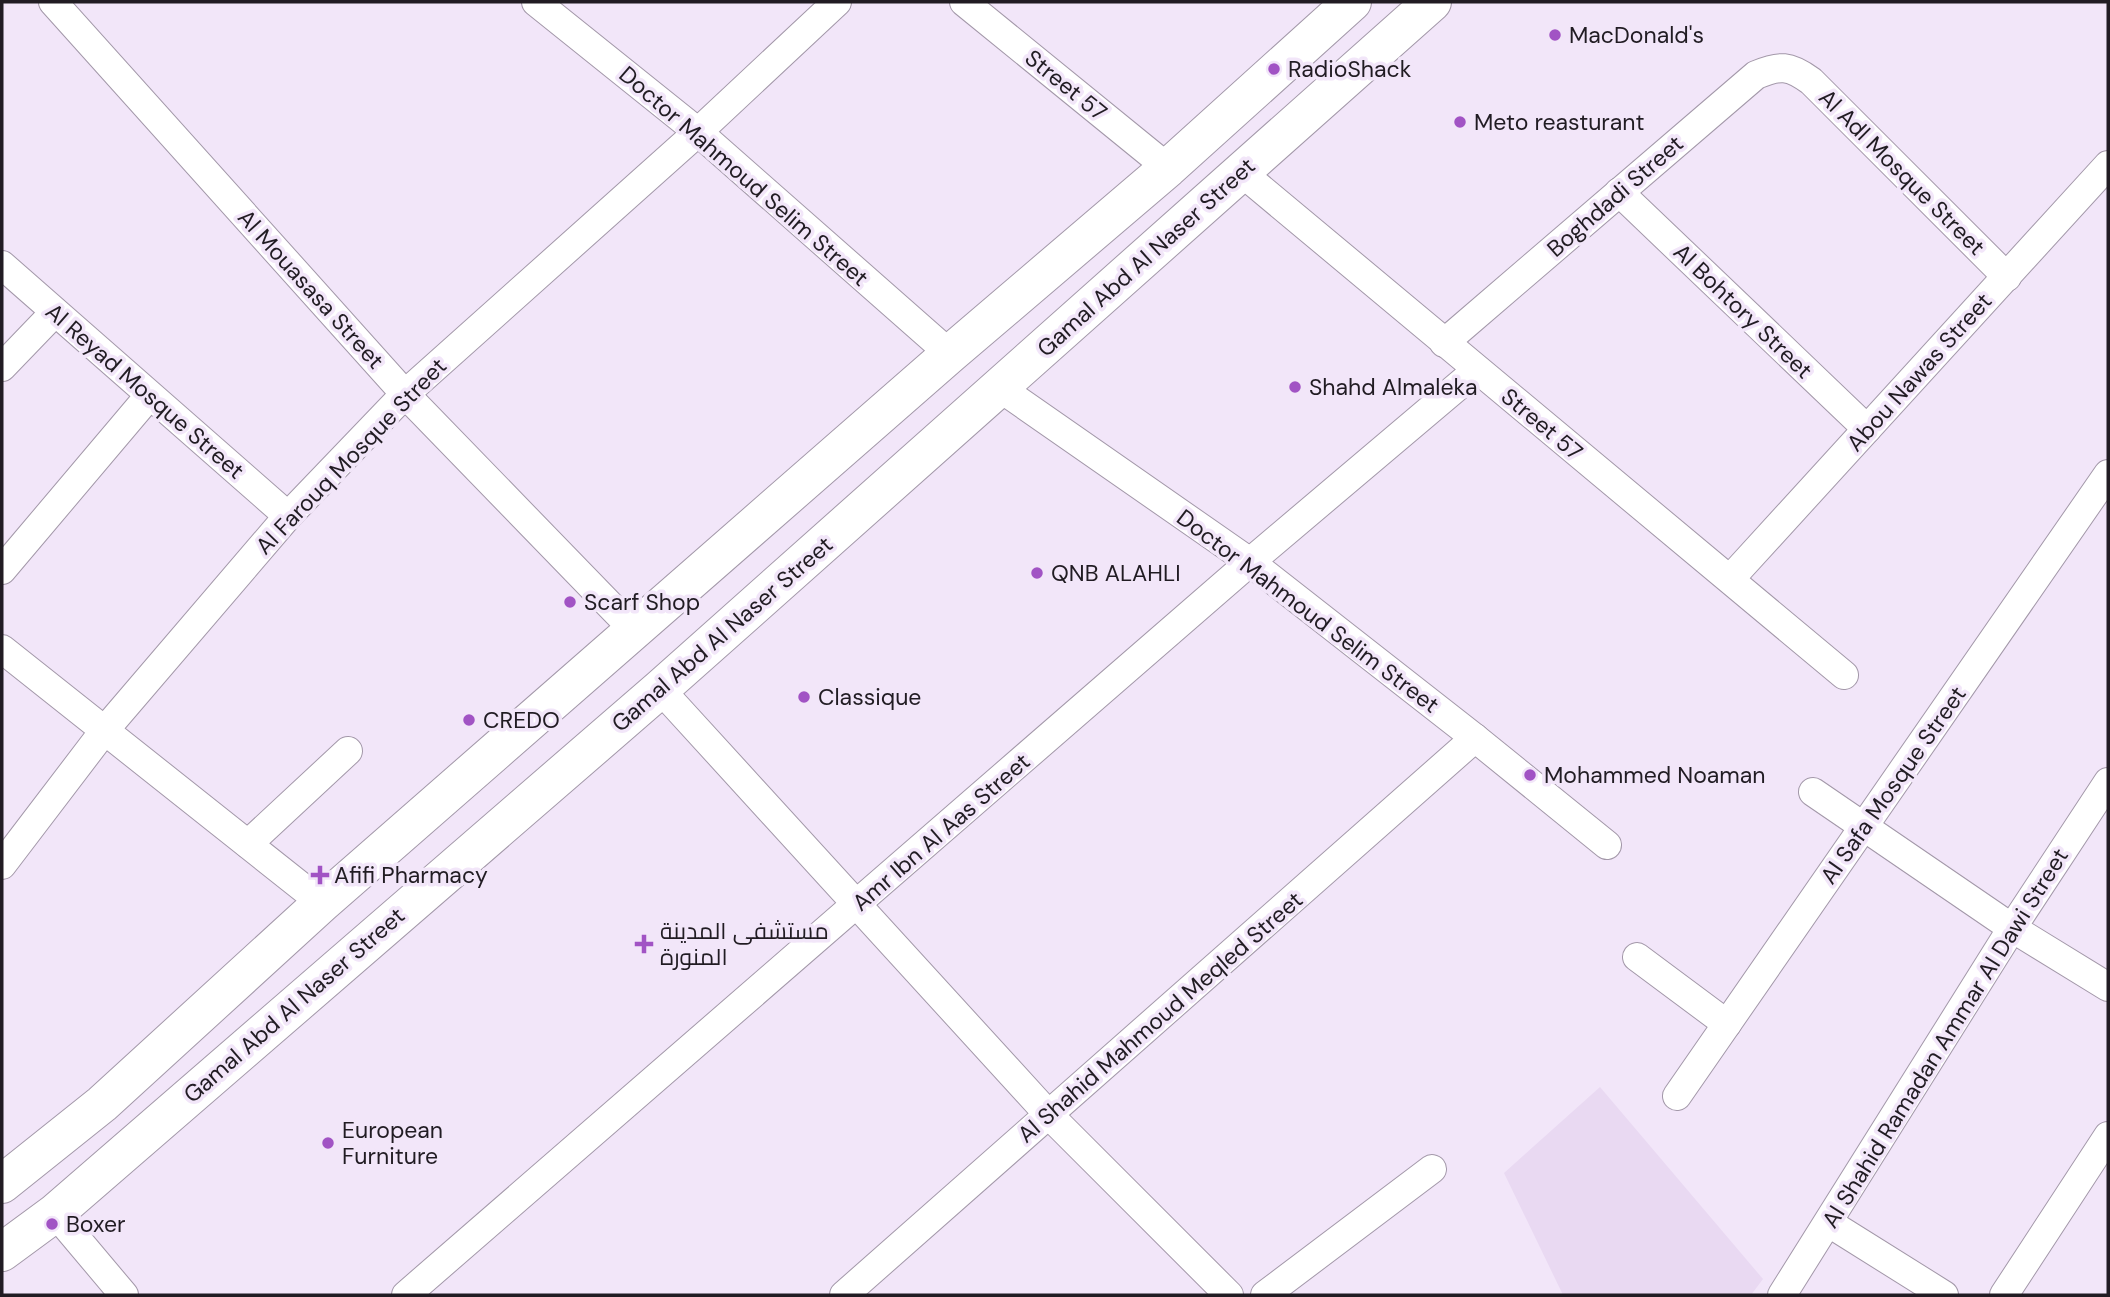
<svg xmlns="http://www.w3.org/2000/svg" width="2110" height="1297" font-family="'DM Sans',Cairo,sans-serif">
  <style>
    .built { fill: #e9d9f2 }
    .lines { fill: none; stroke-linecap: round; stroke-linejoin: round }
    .street-casing { stroke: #a398a9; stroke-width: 30 }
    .primary-casing { stroke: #a398a9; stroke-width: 40 }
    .street { stroke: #fff; stroke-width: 28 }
    .primary { stroke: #fff; stroke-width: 38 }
    .poi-dot { fill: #a153c4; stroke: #f2e6f9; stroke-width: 2.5 }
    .labels { text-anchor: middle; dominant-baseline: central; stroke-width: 7; stroke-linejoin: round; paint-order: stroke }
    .poi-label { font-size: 23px; fill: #211c23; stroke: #f2e6f9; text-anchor: start }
    .street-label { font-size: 23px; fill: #211c23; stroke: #f2e6f9 }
  </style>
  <rect width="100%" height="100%" fill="#f2e6f9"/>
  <polygon class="built" points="1600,1087 1763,1279 1751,1295 1563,1295 1504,1173"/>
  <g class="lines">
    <defs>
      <g id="street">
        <polyline points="53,2 405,394 634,630"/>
        <polyline points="536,2 698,132 950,354"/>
        <polyline points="964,2 1168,168"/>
        <polyline points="1241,172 1844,675"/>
        <polyline points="1619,192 1867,429"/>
        <polyline points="2,265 288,516"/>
        <path d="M 1444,343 L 1756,75 C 1780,65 1789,65 1811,81 L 2007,277"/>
        <polyline points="2,367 55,312"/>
        <polyline points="1000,388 1250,562 1475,738 1607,845"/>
        <polyline points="2,570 149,396"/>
        <polyline points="1730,579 2108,165"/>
        <polyline points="2,649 322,903"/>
        <polyline points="660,689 1049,1115 1229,1295"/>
        <polyline points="1813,792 2012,928 2108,987"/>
        <polyline points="248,844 348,751"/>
        <polyline points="2,865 104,731 288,516 405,394 698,132 837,2"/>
        <polyline points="1637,957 1727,1024"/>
        <polyline points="1677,1096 2108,474"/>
        <polyline points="55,1213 124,1295"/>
        <polyline points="1829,1223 1944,1295"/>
        <polyline points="406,1295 1250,562 1477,370"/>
        <polyline points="844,1295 1475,738"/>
        <polyline points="1265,1295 1432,1169"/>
        <polyline points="1782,1295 2012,928 2108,782"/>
        <polyline points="2004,1295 2108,1136"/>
      </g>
      <g id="primary">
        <polyline points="2,1184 102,1104 322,903 950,354 1168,168 1352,2"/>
        <polyline points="2,1252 55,1213 660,689 1432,2"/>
      </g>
    </defs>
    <use href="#street" class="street-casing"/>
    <use href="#primary" class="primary-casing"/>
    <use href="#street" class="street"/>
    <use href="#primary" class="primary"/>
  </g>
  <g class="poi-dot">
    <circle cx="1555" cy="35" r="7"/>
    <circle cx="1274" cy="69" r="7"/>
    <circle cx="1460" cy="122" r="7"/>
    <circle cx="1295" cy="387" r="7"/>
    <circle cx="1037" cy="573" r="7"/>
    <circle cx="570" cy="602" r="7"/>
    <circle cx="804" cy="697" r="7"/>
    <circle cx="469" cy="720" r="7"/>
    <circle cx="1530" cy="775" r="7"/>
    <path d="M316.5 864.5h7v7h7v7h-7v7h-7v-7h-7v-7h7z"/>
    <path d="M640.5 933.5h7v7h7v7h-7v7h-7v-7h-7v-7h7z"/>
    <circle cx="328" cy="1143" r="7"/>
    <circle cx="52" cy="1224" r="7"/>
  </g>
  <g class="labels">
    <g class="poi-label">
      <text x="1569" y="35">MacDonald's</text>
      <text x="1288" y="69">RadioShack</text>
      <text x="1474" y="122">Meto reasturant</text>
      <text x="1309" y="387">Shahd Almaleka</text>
      <text x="1051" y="573">QNB ALAHLI</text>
      <text x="584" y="602">Scarf Shop</text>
      <text x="818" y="697">Classique</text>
      <text x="483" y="720">CREDO</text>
      <text x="1544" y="775">Mohammed Noaman</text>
      <text x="334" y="875">Afifi Pharmacy</text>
      <text x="660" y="931">مستشفى المدينة<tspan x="660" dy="26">المنورة</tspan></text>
      <text x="342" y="1130">European<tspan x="342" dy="26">Furniture</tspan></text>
      <text x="66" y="1224">Boxer</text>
    </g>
    <g class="street-label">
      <text transform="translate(1066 85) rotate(39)">Street 57</text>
      <text transform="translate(1902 172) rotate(45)">Al Adl Mosque Street</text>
      <text transform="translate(744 176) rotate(41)">Doctor Mahmoud Selim Street</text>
      <text transform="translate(1615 196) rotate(-41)">Boghdadi Street</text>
      <text transform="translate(1146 257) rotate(-42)">Gamal Abd Al Naser Street</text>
      <text transform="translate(311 289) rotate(48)">Al Mouasasa Street</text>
      <text transform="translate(1743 311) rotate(44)">Al Bohtory Street</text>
      <text transform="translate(1919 372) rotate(-48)">Abou Nawas Street</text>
      <text transform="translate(145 391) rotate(41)">Al Reyad Mosque Street</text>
      <text transform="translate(1542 424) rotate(40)">Street 57</text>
      <text transform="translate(351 456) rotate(-46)">Al Farouq Mosque Street</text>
      <text transform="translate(1308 611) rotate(37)">Doctor Mahmoud Selim Street</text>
      <text transform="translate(722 634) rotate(-41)">Gamal Abd Al Naser Street</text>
      <text transform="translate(1893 785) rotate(-55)">Al Safa Mosque Street</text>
      <text transform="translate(941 832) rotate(-41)">Amr Ibn Al Aas Street</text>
      <text transform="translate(294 1005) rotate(-41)">Gamal Abd Al Naser Street</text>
      <text transform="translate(1160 1017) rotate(-41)">Al Shahid Mahmoud Meqled Street</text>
      <text transform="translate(1945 1038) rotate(-58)">Al Shahid Ramadan Ammar Al Dawi Street</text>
    </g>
  </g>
  <rect width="2110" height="1297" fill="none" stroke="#211c23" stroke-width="7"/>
</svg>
